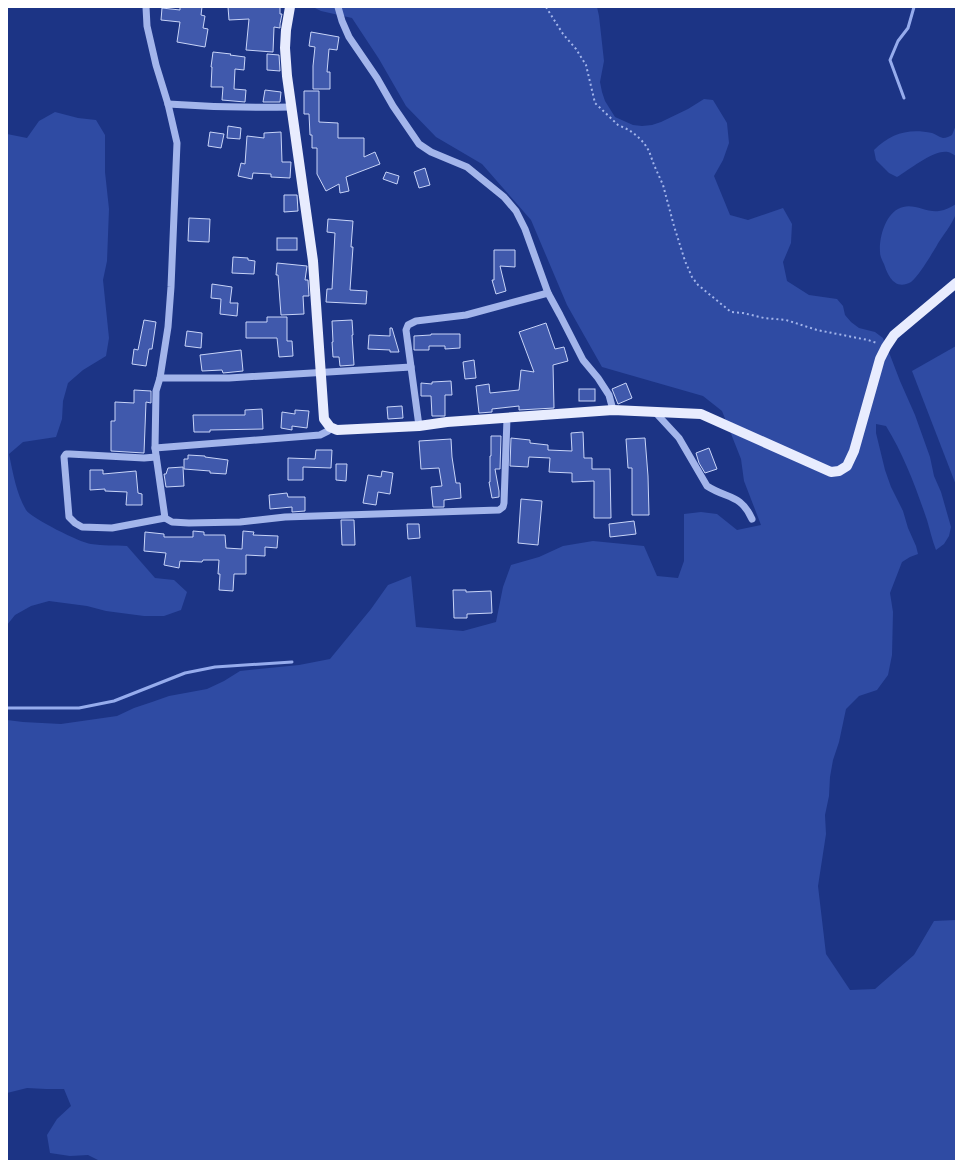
<svg xmlns="http://www.w3.org/2000/svg" width="963" height="1168" font-family="'Source Sans 3',sans-serif">
  <style>
    .green { fill: #2f4ba3 }
    .lines { fill: none; stroke-linecap: round; stroke-linejoin: round }
    .stream { stroke: #96aced; stroke-width: 3 }
    .building { fill: #4059ac; stroke: #c8d4f8 }
    .path { stroke: #a3b5eb; stroke-width: 2; stroke-dasharray: 2 3; stroke-linecap: butt }
    .minor { stroke: #a3b5eb; stroke-width: 7 }
    .major { stroke: #e8ecfe; stroke-width: 10 }
  </style>
  <rect width="100%" height="100%" fill="#1c3485"/>
  <g class="green">
    <path d="M 313,7 L 597,7 L 599,16 L 604,61 L 600,82 L 602,92 L 605,101 L 615,117 L 633,125 L 642,126 L 652,125 L 661,122 L 688,109 L 704,99 L 713,100 L 727,123 L 729,143 L 723,160 L 714,176 L 730,215 L 748,220 L 783,208 L 792,224 L 791,243 L 783,262 L 787,281 L 809,295 L 837,299 L 843,306 L 845,315 L 851,322 L 859,328 L 875,332 L 883,338 L 886,347 L 890,355 L 900,381 L 915,415 L 930,457 L 934,476 L 941,492 L 951,527 L 949,536 L 944,544 L 936,550 C 932,540 930,530 927,520 C 916,488 904,455 886,426 L 876,424 L 876,433 L 885,470 L 891,487 L 903,511 L 908,528 L 916,546 L 918,554 L 910,557 L 902,562 L 890,593 L 893,612 L 892,655 L 888,675 L 877,690 L 859,696 L 846,709 L 839,742 L 833,760 L 830,777 L 829,796 L 825,815 L 826,834 L 818,886 L 826,954 L 850,990 L 875,989 L 914,955 L 934,921 L 956,920 L 956,1161 L 100,1161 L 88,1155 L 70,1156 L 50,1153 L 47,1135 L 57,1119 L 71,1106 L 64,1089 L 46,1089 L 27,1088 L 7,1093 L 7,720 L 23,722 L 61,724 L 117,716 L 134,708 L 152,702 L 169,696 L 207,689 L 224,681 L 240,671 L 299,665 L 330,659 L 371,609 L 388,585 L 411,576 L 416,627 L 463,631 L 496,622 L 503,587 L 511,565 L 539,557 L 563,546 L 593,541 L 644,546 L 657,576 L 678,578 L 684,561 L 684,514 L 701,512 L 717,514 L 737,530 L 761,525 L 744,481 L 741,459 L 722,411 L 703,396 L 602,367 L 567,305 L 531,220 L 482,164 L 436,137 L 406,106 L 379,59 L 352,18 L 321,11 Z"/>
    <path d="M 55,112 L 78,118 L 96,120 L 105,135 L 105,172 L 109,209 L 107,261 L 103,280 L 109,338 L 106,356 L 83,370 L 68,383 L 63,401 L 62,419 L 56,437 L 23,442 L 9,454 C 13,473 16,493 26,510 C 31,518 81,543 91,544 C 103,546 115,545 127,546 L 155,578 L 174,580 L 187,592 L 181,610 L 164,616 L 144,616 L 106,611 L 87,606 L 49,601 L 31,606 L 15,615 L 7,625 L 7,134 L 27,138 L 39,121 Z"/>
    <path d="M 956,125 L 956,156 C 954,155 950,152 948,152 C 934,149 909,170 897,177 L 889,173 L 876,160 L 874,150 C 891,133 909,128 932,133 C 935,134 939,137 943,138 C 946,138 950,136 952,135 Z"/>
    <path d="M 956,204 C 956,207 957,210 956,213 C 953,224 941,237 936,247 C 931,255 918,277 911,282 C 895,291 888,276 884,264 C 882,260 880,256 880,252 C 879,238 885,216 898,209 C 912,201 925,213 939,211 C 946,210 951,207 956,204 Z"/>
    <polygon points="956,346 956,485 912,371"/>
  </g>
  <g class="lines">
    <g class="stream">
      <polyline points="904,98 890,60 898,41 908,28 914,7"/>
      <polyline points="7,708 79,708 114,701 185,673 215,667 292,662"/>
    </g>
  </g>
  <g class="building">
    <polygon points="180,7 202,7 201,15 205,16 203,28 208,29 205,47 177,42 180,22 161,20 162,8 180,10"/>
    <polygon points="228,7 280,7 280,14 282,14 280,24 280,28 274,27 273,52 246,50 249,19 229,20"/>
    <polygon points="311,32 339,37 337,50 329,49 327,72 330,72 330,89 313,89 313,66 315,47 309,46"/>
    <polygon points="213,52 231,54 230,55 245,57 244,70 235,69 234,89 246,90 245,102 222,100 223,87 211,87 212,67 211,67"/>
    <polygon points="267,54 279,55 280,71 267,70"/>
    <polygon points="265,90 281,92 280,102 263,102"/>
    <polygon points="304,91 319,91 319,122 338,123 338,138 364,138 364,157 375,152 380,164 346,177 349,191 340,193 339,184 326,191 317,174 317,148 312,148 312,135 310,135 309,114 304,114"/>
    <polygon points="228,126 241,128 240,139 227,138"/>
    <polygon points="210,132 224,134 221,148 208,146"/>
    <polygon points="281,132 282,162 291,162 290,178 271,177 271,174 253,173 252,179 238,176 241,163 245,164 247,136 264,138 264,133"/>
    <polygon points="425,168 430,185 419,188 414,172"/>
    <polygon points="386,172 399,176 397,184 383,179"/>
    <polygon points="284,195 297,195 298,211 284,212"/>
    <polygon points="189,218 210,219 209,242 188,241"/>
    <polygon points="328,219 353,221 351,247 353,247 350,290 367,291 366,304 326,302 327,289 332,289 335,233 327,232"/>
    <rect x="277" y="238" width="20" height="12"/>
    <polygon points="494,250 515,250 515,267 500,266 506,291 496,294 492,280 494,280"/>
    <polygon points="233,257 248,258 248,260 255,261 254,274 232,273"/>
    <polygon points="277,263 307,266 305,280 308,280 309,296 303,296 304,314 281,315 278,275 276,275"/>
    <polygon points="212,284 232,287 230,303 238,303 237,316 220,314 221,299 211,298"/>
    <polygon points="267,317 287,317 287,341 292,341 293,356 279,357 277,338 246,338 246,322 267,322"/>
    <polygon points="144,320 156,322 152,349 149,349 146,366 132,364 134,349 138,350"/>
    <polygon points="352,320 353,335 352,335 354,365 340,366 339,357 333,357 332,342 333,342 332,321"/>
    <polygon points="546,323 555,349 564,347 568,361 553,365 554,408 519,410 519,406 492,409 492,412 479,413 476,386 489,384 490,393 519,390 521,370 534,372 519,332"/>
    <polygon points="390,328 392,328 399,352 390,352 390,350 368,349 369,335 390,336"/>
    <polygon points="187,331 202,333 201,348 185,346"/>
    <polygon points="431,334 460,334 460,348 445,349 445,346 429,346 429,350 414,350 414,336 431,335"/>
    <polygon points="241,350 243,371 223,373 222,370 202,371 200,355"/>
    <polygon points="474,360 476,378 465,379 463,362"/>
    <polygon points="451,381 452,395 445,395 445,416 432,416 431,396 421,396 421,383 432,384 432,382"/>
    <polygon points="626,383 632,398 618,404 612,389"/>
    <rect x="579" y="389" width="16" height="12"/>
    <polygon points="134,390 151,391 151,403 146,402 144,453 111,451 111,421 115,421 115,402 134,403"/>
    <polygon points="402,406 403,418 388,419 387,407"/>
    <polygon points="262,409 263,429 210,430 210,432 194,432 193,415 245,415 245,410"/>
    <polygon points="295,410 309,411 307,428 292,426 292,430 281,428 282,412 295,414"/>
    <polygon points="583,432 584,458 592,458 592,469 610,469 611,518 594,518 594,481 572,482 572,473 549,472 550,458 529,457 528,467 510,466 511,438 530,440 530,443 548,445 548,450 572,451 571,433"/>
    <polygon points="491,436 501,436 500,469 495,469 499,491 499,497 492,498 489,482 490,482 490,456 491,456"/>
    <polygon points="645,438 648,476 649,515 632,515 632,468 628,468 626,439"/>
    <polygon points="451,439 452,457 456,483 460,483 461,498 444,500 444,507 433,507 431,487 442,486 439,468 421,469 419,441"/>
    <polygon points="709,448 717,469 705,473 699,463 696,453"/>
    <polygon points="316,450 332,450 331,468 303,467 303,480 288,480 288,458 315,459"/>
    <polygon points="188,455 205,456 205,457 228,460 226,474 210,473 210,471 184,469 184,459 188,459"/>
    <polygon points="336,464 347,464 346,481 336,480"/>
    <polygon points="183,467 184,486 166,487 164,474 166,474 168,468"/>
    <polygon points="90,470 103,470 103,474 136,471 138,493 142,494 142,505 126,505 127,492 105,491 105,489 90,490"/>
    <polygon points="382,471 393,473 390,494 378,492 376,505 363,503 368,475 381,477"/>
    <polygon points="287,493 288,497 305,497 305,511 292,512 292,507 270,509 269,495"/>
    <polygon points="521,499 542,501 538,545 518,543"/>
    <polygon points="341,520 354,520 355,545 342,545"/>
    <polygon points="634,521 636,534 610,537 609,524"/>
    <polygon points="407,524 419,524 420,538 408,539"/>
    <polygon points="193,531 204,532 204,535 225,535 226,548 242,549 243,531 254,532 253,535 278,536 277,548 265,547 265,556 246,555 246,574 234,574 233,591 219,590 220,574 218,574 219,560 203,560 202,562 180,561 179,568 164,565 166,553 144,551 145,532 164,534 164,537 193,537"/>
    <polygon points="453,590 466,590 466,592 491,591 492,613 467,614 467,618 454,618"/>
  </g>
  <g class="lines">
    <polyline class="path" points="546,7 563,34 576,49 586,65 595,103 618,125 629,130 637,136 644,143 649,151 654,165 663,185 674,226 685,261 692,277 698,285 731,312 743,313 764,318 786,320 817,330 868,340 877,343"/>
    <g class="minor">
      <polyline points="146,7 147,26 156,65 168,104 177,143 171,287 168,327 160,378"/>
      <polyline points="338,7 342,21 349,37 377,78 393,106 419,144 431,152 467,167 504,197 516,211 525,229 548,293 560,315 583,360 598,378 609,395 613,410"/>
      <path d="M 168,104 C 210,107 250,108 292,107"/>
      <polyline points="411,367 229,378 160,378 156,391 155,448 165,518 172,522 189,523 240,522 285,517 499,510 503,507 504,503 507,418"/>
      <path d="M 655,412 L 679,438 L 707,486 C 727,499 741,494 752,519"/>
      <polyline points="419,426 406,330 408,325 416,321 466,315 548,293"/>
      <polyline points="155,448 320,435 328,431 330,427"/>
      <polyline points="156,457 144,458 70,454 66,454 64,457 69,517 75,523 82,527 112,528 165,518"/>
    </g>
    <polyline class="major" points="290,7 286,30 285,48 287,76 313,261 324,419 330,427 337,430 419,426 447,422 613,410 701,414 831,472 839,471 847,466 854,451 880,359 886,347 894,335 956,283"/>
  </g>
  <rect width="963" height="1168" fill="none" stroke="#ffffff" stroke-width="16"/>
</svg>
